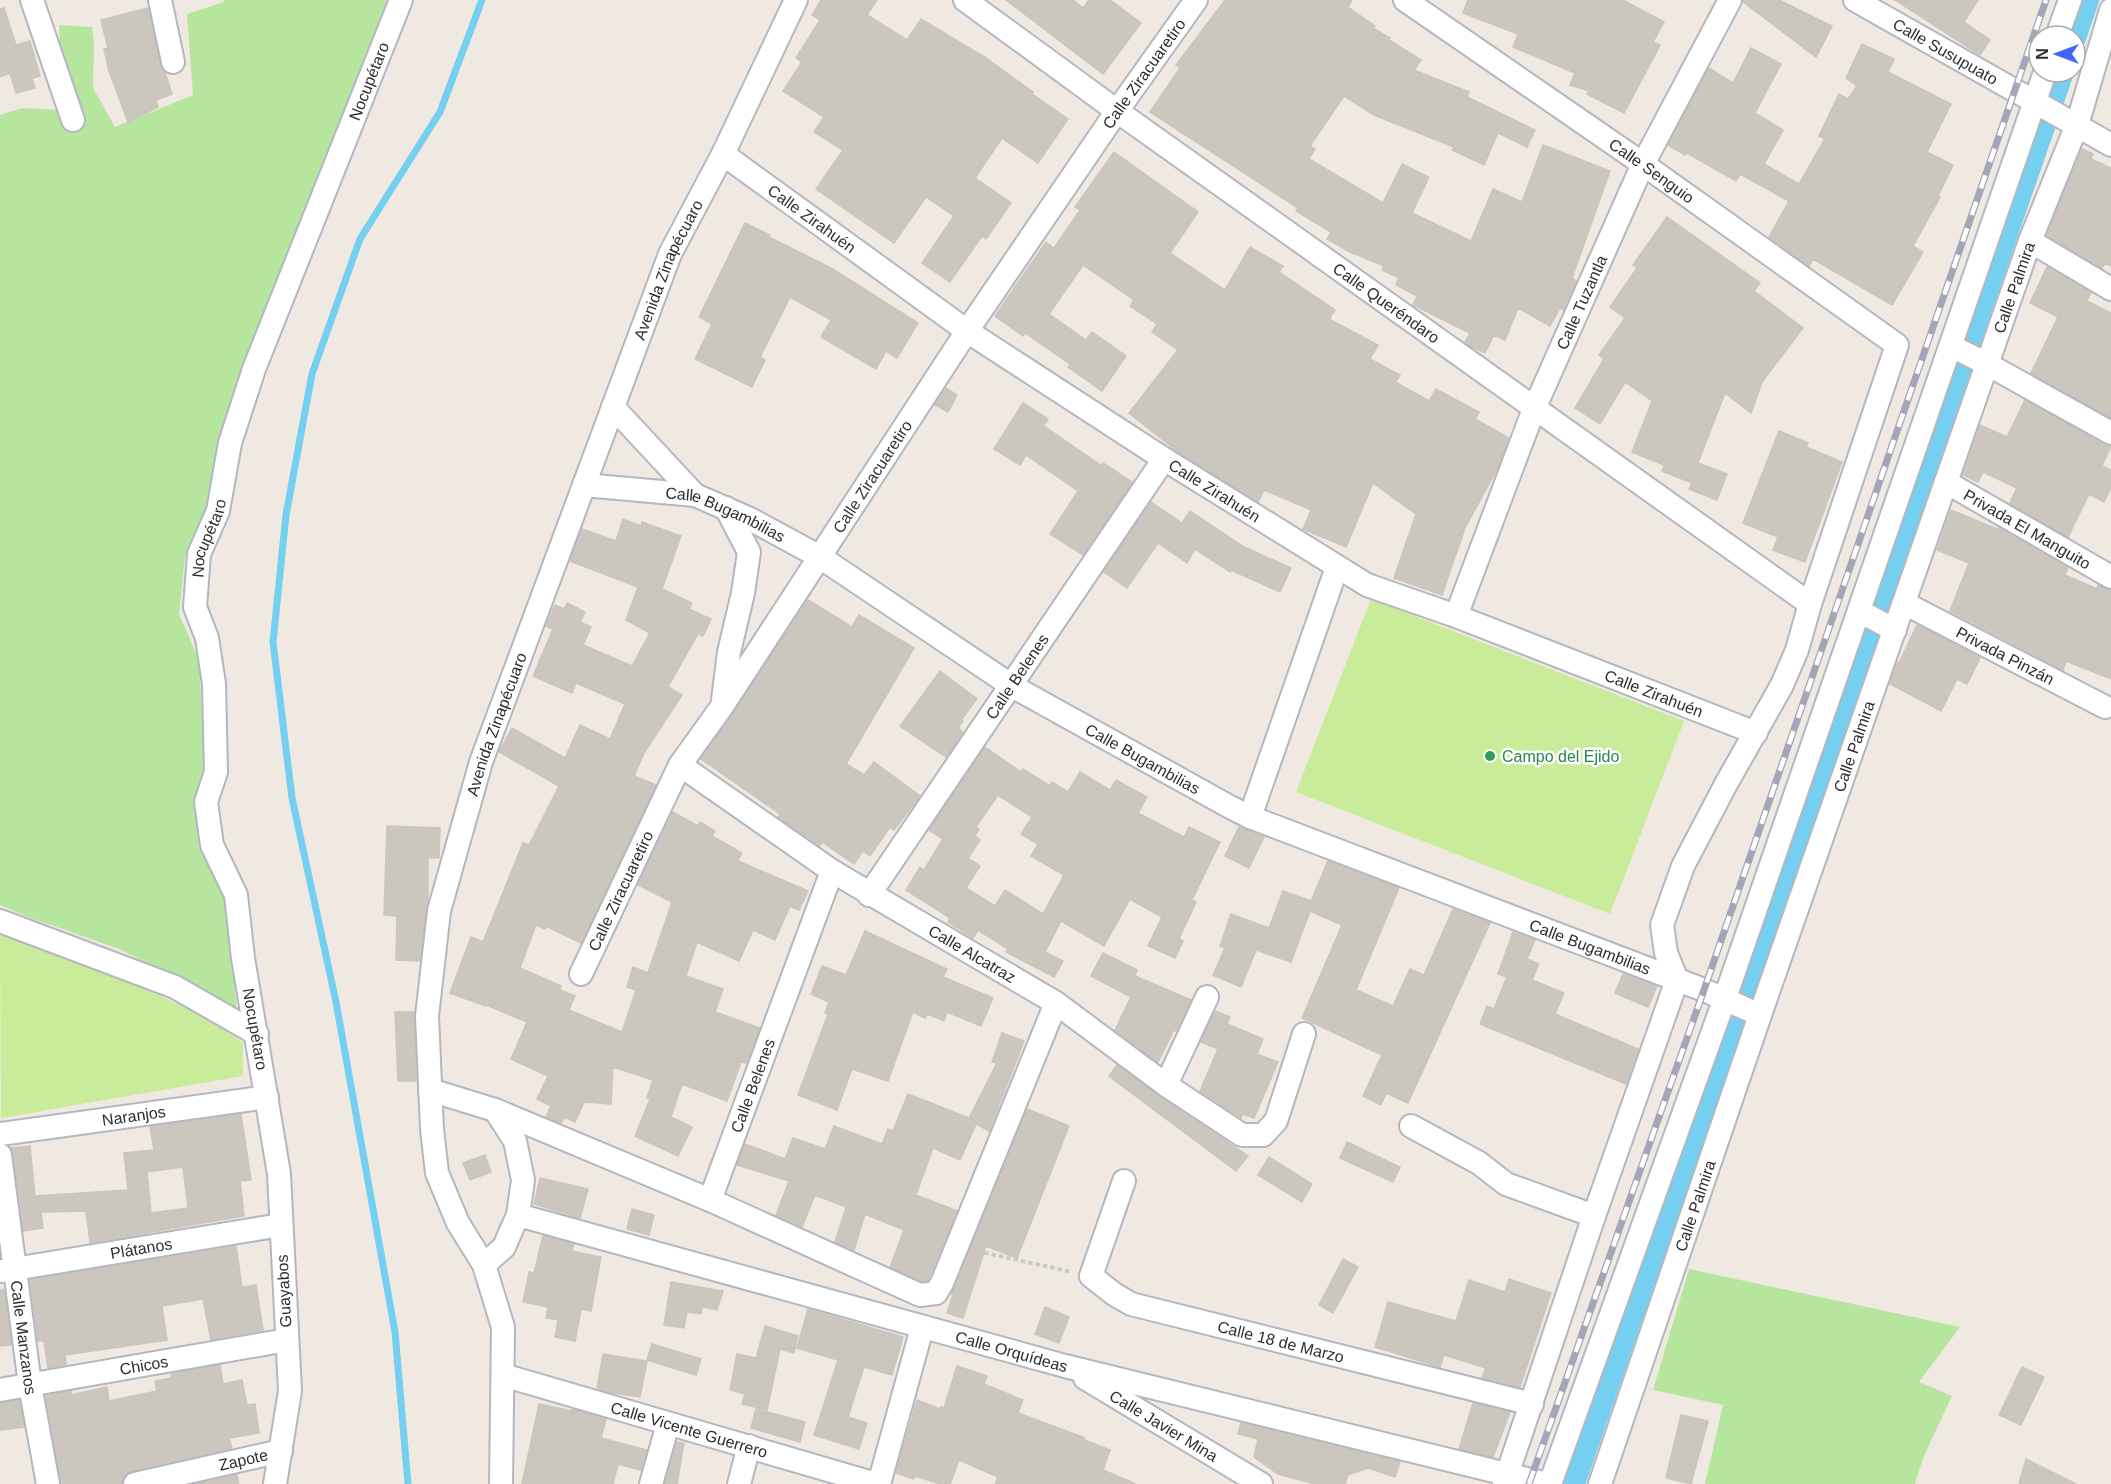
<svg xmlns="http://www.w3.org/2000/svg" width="2111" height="1484" font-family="Helvetica,sans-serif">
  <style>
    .green { fill: #b6e59e }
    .pitch { fill: #c9ec9a }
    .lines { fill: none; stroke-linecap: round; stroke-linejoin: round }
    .stream { stroke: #75cff0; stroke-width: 7 }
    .canal { stroke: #75cff0; stroke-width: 22 }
    .building { fill: #cbc7bf; stroke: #cbc5ba; stroke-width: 1.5; fill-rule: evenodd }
    .minor-casing { stroke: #b4b7c1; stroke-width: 26 }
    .path { stroke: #c9c9c9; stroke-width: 4; stroke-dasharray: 4.5 3; stroke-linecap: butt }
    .minor { stroke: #fff; stroke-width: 22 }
    .rail-casing { stroke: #a3a6b8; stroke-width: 7 }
    .rail { stroke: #fff; stroke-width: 4.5; stroke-dasharray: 14; stroke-linecap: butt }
    .leisure-dot { fill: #2e9e5b; stroke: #fff; stroke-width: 2 }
    .labels { text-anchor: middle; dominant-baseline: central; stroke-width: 5; stroke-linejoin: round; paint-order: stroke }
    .street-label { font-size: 16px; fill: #2e2e2e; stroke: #fff }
    .leisure-label { font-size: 16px; fill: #27864d; stroke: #fff; text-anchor: start }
  </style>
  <rect width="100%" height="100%" fill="#efe9e1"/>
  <g class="green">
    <polygon points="224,0 388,0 235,388 217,455 209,502 185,557 179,614 199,660 205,767 197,811 224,893 237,1008 119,949 28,917 0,905 0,115 22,108 63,110 59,25 92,27 94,44 93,88 115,127 193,95 187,14 224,2"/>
    <polygon points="1689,1269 1960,1327 1919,1382 1952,1396 1923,1458 1915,1484 1705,1484 1723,1405 1653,1390"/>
  </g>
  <g class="pitch">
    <polygon points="1371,599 1684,721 1610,914 1296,792"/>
    <polygon points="0,927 213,1019 243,1043 243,1076 1,1118"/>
  </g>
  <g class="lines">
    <polyline class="stream" points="408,1484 395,1332 336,1002 292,798 273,642 286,515 312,374 360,239 440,112 482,0"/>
    <g class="canal">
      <polyline points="2075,38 2088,0"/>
      <polyline points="1574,1484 2063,72"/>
    </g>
  </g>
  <g class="building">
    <polygon points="821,0 877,0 867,15 907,40 921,19 986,58 1033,92 1032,94 1068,119 1038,163 1002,138 975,178 1011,203 986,239 982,236 950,282 922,263 954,216 926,197 894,243 816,189 843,150 814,132 824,117 783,91 802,62 796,58 820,20 812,15"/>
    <polygon points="1006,0 1073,0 1083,8 1089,0 1110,0 1141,23 1103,74"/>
    <polygon points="1225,0 1352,0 1348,7 1375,26 1373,28 1390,38 1389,40 1421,60 1414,70 1469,92 1467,97 1535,130 1527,147 1498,133 1484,165 1452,150 1454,147 1374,115 1344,96 1310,146 1315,149 1309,159 1383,203 1402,164 1429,177 1412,213 1471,241 1493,189 1522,202 1543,145 1610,171 1572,278 1576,281 1563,310 1560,308 1550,326 1518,308 1505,340 1494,335 1485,353 1472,347 1465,342 1470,333 1413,305 1417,296 1396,285 1399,278 1382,270 1384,266 1350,252 1327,239 1331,232 1296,211 1298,208 1150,112 1180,68 1176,65"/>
    <polygon points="1468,0 1623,0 1664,22 1653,42 1660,45 1624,113 1587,94 1589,91 1570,85 1575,73 1513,47 1518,34 1463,13"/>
    <polygon points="1743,0 1779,0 1832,26 1816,57 1743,2"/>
    <polygon points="1895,0 1978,0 1964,22 1990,40 1980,55"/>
    <polygon points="4,8 16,45 30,41 40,76 32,78 35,88 16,93 10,73 0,77 0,9"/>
    <polygon points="148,8 160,65 165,72 172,94 156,100 158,107 128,122 109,71 104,49 108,48 101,20"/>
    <polygon points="1862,44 1894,59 1888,72 1951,104 1927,152 1953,165 1938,196 1940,197 1913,246 1923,252 1892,305 1813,259 1809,266 1769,237 1789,201 1740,174 1736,181 1687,153 1685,155 1668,145 1709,68 1733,83 1751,48 1781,64 1755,113 1783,130 1764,164 1799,184 1825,139 1819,136 1839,94 1848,99 1857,86 1846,78"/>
    <polygon points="2082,149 2093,154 2091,159 2111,168 2111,266 2105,263 2102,268 2047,235"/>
    <polygon points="1114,152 1198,212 1170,253 1225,290 1250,247 1283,266 1279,272 1335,310 1329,319 1378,345 1370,359 1400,375 1395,382 1429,401 1436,389 1479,412 1475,419 1509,438 1496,471 1465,528 1442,595 1394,578 1416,514 1373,483 1346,547 1303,529 1311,510 1264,490 1258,502 1177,451 1129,413 1178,350 1152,332 1157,324 1130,306 1134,300 1083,265 1049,314 1086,340 1092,332 1126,356 1102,391 1068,367 1070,364 1025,333 1023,336 995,316 1046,242 1054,248 1080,210 1075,207"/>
    <polygon points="1667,217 1760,283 1754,291 1803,328 1762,382 1751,413 1725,393 1698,463 1727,474 1717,500 1689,489 1692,483 1662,471 1664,465 1632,452 1652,401 1625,382 1600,424 1575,408 1604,359 1599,355 1625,318 1610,307 1637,268 1633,265"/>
    <polygon points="745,223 770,235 769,237 831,268 918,323 897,358 886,351 876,369 821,337 831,320 790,297 760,357 765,360 752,387 695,359 712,324 699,317"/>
    <polygon points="2047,267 2091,293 2087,301 2111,313 2111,418 2031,373 2058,317 2030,303"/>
    <polygon points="946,388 957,395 948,412 935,405"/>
    <polygon points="2025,400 2104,445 2111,446 2102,466 2111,470 2111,487 2104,502 2089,494 2068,537 2010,503 2017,488 1983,472 1978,482 1963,475 1980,425 2007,437"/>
    <polygon points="1023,403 1048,419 1044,426 1102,466 1103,463 1132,482 1083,555 1050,534 1078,491 1026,455 1020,465 994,449"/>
    <polygon points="1779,431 1808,443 1806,447 1842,462 1805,562 1773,550 1778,537 1743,523"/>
    <polygon points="1151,502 1182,523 1190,511 1244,547 1291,568 1280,592 1231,570 1230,572 1195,549 1187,563 1158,543 1127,588 1104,572"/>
    <polygon points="1951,510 1997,529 1998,528 2068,568 2065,575 2097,589 2098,585 2111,590 2111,679 2066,661 2063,670 1950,611 1969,563 1937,550"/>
    <polygon points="623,519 641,526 642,522 681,536 662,589 692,603 689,609 711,619 703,636 698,634 668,687 682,695 644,753 634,776 656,785 581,943 546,926 545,929 536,925 520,968 561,986 560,990 575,996 569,1010 622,1032 636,990 627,987 633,967 648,973 672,902 638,885 673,812 698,826 700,822 715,831 712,836 742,853 738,861 808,891 799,910 790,906 775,940 753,930 739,961 697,942 686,976 723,989 715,1012 760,1028 746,1063 741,1062 727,1101 682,1084 671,1117 692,1127 678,1156 635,1136 650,1099 647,1098 653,1080 613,1067 611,1104 584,1102 575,1122 564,1117 561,1123 546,1117 551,1106 537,1099 548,1076 511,1059 527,1022 486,1005 485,1006 450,993 471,937 483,942 523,843 529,845 559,786 499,752 512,728 565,758 580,725 610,739 625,704 576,683 572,693 533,676 553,629 546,626 555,605 564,609 567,603 585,612 580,622 591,627 583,645 632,666 650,633 626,620 638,587 570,561 582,529 616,541"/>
    <polygon points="808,600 852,627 859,615 914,648 846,764 864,775 874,762 920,796 894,830 890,827 870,856 863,851 854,864 822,842 820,846 778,817 780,814 701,759 734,712"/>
    <polygon points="1917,625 1980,658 1967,684 1957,679 1941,711 1890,684 1897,662 1899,663"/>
    <polygon points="940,671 977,699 961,720 963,721 958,728 963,732 946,757 900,726"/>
    <path d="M 985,747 L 1021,772 L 1023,769 L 1050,786 L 1052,782 L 1068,792 L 1080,772 L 1110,790 L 1116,780 L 1147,797 L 1138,813 L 1184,837 L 1189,827 L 1220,842 L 1192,900 L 1196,902 L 1179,939 L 1183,941 L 1175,958 L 1148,946 L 1162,917 L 1130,899 L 1104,946 L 1061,921 L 1045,952 L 1063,961 L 1054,977 L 1006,952 L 1008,949 L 978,930 L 973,938 L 948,922 L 950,918 L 906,890 L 920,867 L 924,870 L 943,839 L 929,830 ZM 998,795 L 1032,817 L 1021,834 L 1038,844 L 1031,856 L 1064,875 L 1043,914 L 1005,890 L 995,906 L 966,888 L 980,866 L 968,858 L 980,840 L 975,836 L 979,829 L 976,827 Z"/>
    <polygon points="387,826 440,828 439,858 428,858 428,900 420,961 396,960 397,916 384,915"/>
    <polygon points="1239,827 1264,837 1249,868 1225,856"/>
    <polygon points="1328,861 1399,888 1356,990 1393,1006 1410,969 1424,975 1453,909 1490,923 1408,1103 1386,1093 1381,1105 1363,1096 1382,1055 1302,1018 1342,925 1310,911 1291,962 1256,950 1241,987 1213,975 1225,948 1220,946 1231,914 1269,928 1283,891 1311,901"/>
    <polygon points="865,931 947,969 943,977 993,998 981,1026 947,1012 944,1021 927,1014 925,1018 913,1012 888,1081 852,1069 837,1110 798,1095 828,1014 825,1013 829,1002 811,994 822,966 846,975"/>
    <polygon points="1513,932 1535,940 1527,959 1539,964 1532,980 1564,993 1555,1014 1638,1049 1626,1084 1480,1024 1487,1006 1494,1009 1507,977 1498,974"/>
    <polygon points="1103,953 1137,970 1135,976 1191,1000 1176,1031 1174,1030 1158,1062 1115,1030 1131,997 1091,976"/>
    <polygon points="1623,974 1657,986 1648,1007 1615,993"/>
    <polygon points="1215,1011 1230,1017 1227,1024 1263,1039 1257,1054 1278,1062 1254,1118 1243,1114 1241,1118 1200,1091 1218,1049 1201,1042"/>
    <polygon points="395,1012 414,1012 416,1081 398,1081"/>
    <polygon points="1002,1033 1024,1041 989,1131 976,1124 960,1160 933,1148 916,1195 957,1211 928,1280 922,1281 890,1267 904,1230 865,1214 854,1250 849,1248 835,1242 846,1207 815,1195 802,1227 801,1226 776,1215 789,1181 737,1165 745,1144 785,1159 793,1138 825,1149 834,1126 882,1144 888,1129 893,1131 908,1094 969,1118 997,1063 992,1062"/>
    <polygon points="1117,1065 1159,1096 1248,1156 1236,1171 1109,1076"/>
    <polygon points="1027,1109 1069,1126 1017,1258 986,1246 963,1318 947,1313 953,1295 951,1294"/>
    <path d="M 241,1114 L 251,1180 L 240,1181 L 244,1216 L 90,1243 L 86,1211 L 41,1212 L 43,1228 L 23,1231 L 11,1148 L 30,1146 L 35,1196 L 128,1190 L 124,1153 L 154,1150 L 150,1127 ZM 183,1167 L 188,1208 L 151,1213 L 147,1172 Z"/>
    <polygon points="1347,1142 1400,1167 1393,1182 1340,1158"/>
    <polygon points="485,1155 491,1172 470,1180 463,1163"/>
    <polygon points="1269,1157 1312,1184 1302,1202 1258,1175"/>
    <polygon points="540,1178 588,1189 580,1218 534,1204"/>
    <polygon points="632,1209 654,1215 649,1235 627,1229"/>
    <polygon points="543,1236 574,1244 572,1251 601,1257 591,1311 581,1309 575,1341 555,1337 558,1320 546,1318 548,1307 523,1302 529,1272 534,1273"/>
    <polygon points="236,1246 242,1287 256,1285 263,1330 211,1340 203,1299 162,1306 167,1340 65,1355 66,1365 48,1368 44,1341 38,1341 30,1280"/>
    <polygon points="1343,1259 1358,1267 1333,1313 1319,1305"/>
    <polygon points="1509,1279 1551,1293 1520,1387 1482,1378 1486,1368 1444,1355 1440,1367 1375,1347 1388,1302 1456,1321 1469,1280 1505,1292"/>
    <polygon points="671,1282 723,1291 717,1310 702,1307 701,1314 687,1312 684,1328 664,1325"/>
    <polygon points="0,1290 4,1290 11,1345 0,1346"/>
    <polygon points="1045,1307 1069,1317 1059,1343 1035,1334"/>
    <polygon points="808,1309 903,1337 892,1375 864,1367 848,1417 867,1423 859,1449 814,1435 838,1360 797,1348"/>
    <polygon points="765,1326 798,1336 794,1353 780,1349 767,1410 742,1404 745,1394 730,1390 737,1354 756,1358"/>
    <polygon points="652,1344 701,1359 696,1375 647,1360"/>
    <polygon points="603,1354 647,1361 640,1397 613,1393 597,1388"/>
    <polygon points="220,1365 223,1384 242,1380 247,1405 255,1404 259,1433 229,1438 232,1448 132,1471 125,1475 122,1484 61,1484 46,1396 71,1391 71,1395 107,1387 109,1401 157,1391 155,1381 171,1378 171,1374"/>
    <polygon points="957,1366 987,1376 984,1384 1023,1400 1018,1413 1085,1438 1084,1440 1110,1450 1103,1470 1136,1484 995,1484 998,1477 959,1460 950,1484 940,1484 915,1476 914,1479 896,1473 917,1400 940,1409 941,1407 944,1408"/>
    <polygon points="2022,1367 2044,1377 2021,1425 1999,1415"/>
    <polygon points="19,1400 24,1427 0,1430 0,1403"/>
    <polygon points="1473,1403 1510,1412 1493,1457 1459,1449"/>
    <polygon points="539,1404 572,1411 572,1409 606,1419 601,1438 647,1450 641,1470 618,1464 613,1484 522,1484"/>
    <polygon points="756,1409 805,1422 800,1442 751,1428"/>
    <polygon points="1681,1415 1708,1421 1691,1484 1666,1478"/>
    <polygon points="1241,1423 1400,1462 1395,1477 1368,1468 1348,1475 1345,1484 1315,1484 1278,1474 1254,1457 1258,1439 1238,1434"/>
    <polygon points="677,1442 684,1443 677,1484 665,1484"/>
    <polygon points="2026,1459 2076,1484 2019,1484"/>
    <polygon points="237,1475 239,1484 196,1484"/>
  </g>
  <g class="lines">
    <defs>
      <g id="minor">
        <polyline points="32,0 73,120"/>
        <polyline points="160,0 173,62"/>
        <path id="s1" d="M 965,0 L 1117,111 L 1810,604"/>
        <path id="s2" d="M 1405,0 L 1643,164 L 1897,345 L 1810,604 L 1797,650 L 1782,685 L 1726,784 L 1683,866 L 1662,925 L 1666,953 L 1677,980 L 1594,1216 L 1504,1484"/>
        <path id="s3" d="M 1855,0 L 2111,145"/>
        <polyline points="2057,36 2070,0"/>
        <path id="s4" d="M 723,154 L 967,331 L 1164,459 L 1367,585 L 1456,616 L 1756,733"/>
        <polyline points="2030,241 2111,289"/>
        <polyline points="1951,346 1987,364 2111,433"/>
        <polyline points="613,407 695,495"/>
        <path id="s5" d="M 1946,482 L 2111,577"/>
        <path id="s6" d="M 584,485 L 695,495 L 750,519 L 820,557 L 1012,686 L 1230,807 L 1250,817 L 1704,990 L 1760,1015"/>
        <path id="s7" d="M 1904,603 L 2105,707"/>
        <polyline points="1859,611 1895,630"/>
        <path id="s8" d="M 1456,616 L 1534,409 L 1643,164 L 1730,0"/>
        <polyline points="723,700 729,652 743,593 749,552 726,508"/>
        <path id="s9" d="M 680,765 L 832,871 L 1056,1003 L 1166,1085 L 1242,1135 L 1263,1135 L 1276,1121 L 1304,1034"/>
        <polyline points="1250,817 1337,567"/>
        <path id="s10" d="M 869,895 L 1164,459"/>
        <polyline points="0,921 175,987 257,1034"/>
        <path id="s11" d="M 581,974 L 680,765 L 723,705 L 967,331 L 1117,111 L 1196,0"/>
        <polyline points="1166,1085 1207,997"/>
        <polyline points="430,1090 495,1110 710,1200 920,1295 936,1293 942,1283 1056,1003"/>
        <polyline points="1411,1126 1479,1163 1506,1184 1594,1216"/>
        <path id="s12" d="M 0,1134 L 267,1097"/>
        <path id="s13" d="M 0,1155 L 30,1385 L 48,1484"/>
        <path id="s14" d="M 1124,1181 L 1091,1276 L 1114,1294 L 1131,1304 L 1532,1404"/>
        <path id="s15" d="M 710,1200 L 832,871"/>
        <path id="s16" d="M 518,1215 L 1065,1366 L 1547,1484"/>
        <polyline points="484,1265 504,1247 518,1215 523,1180 515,1141 495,1110"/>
        <path id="s17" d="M 2,1271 L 281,1225"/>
        <path id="s18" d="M 503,1375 L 876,1484"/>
        <path id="s19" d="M 1085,1378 L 1261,1484"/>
        <path id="s20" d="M 0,1390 L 287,1340"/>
        <path id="s21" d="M 135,1484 L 281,1451"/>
        <path id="s22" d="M 275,1484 L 290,1391 L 279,1174 L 243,958 L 236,895 L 212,845 L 206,802 L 216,772 L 214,684 L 207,638 L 195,607 L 199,554 L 218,511 L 230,443 L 254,369 L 401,0"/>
        <path id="s23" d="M 501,1484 L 503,1327 L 484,1265 L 458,1223 L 437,1173 L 432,1129 L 427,1016 L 439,911 L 481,762 L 670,254 L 723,154 L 796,0"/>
        <polyline points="651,1484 668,1424"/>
        <polyline points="739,1484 749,1446"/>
        <polyline points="879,1484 922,1328"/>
        <polyline points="1550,1484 1725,998 2045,72"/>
        <path id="s24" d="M 1600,1484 L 1760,1015 L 2030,241 L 2077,125 L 2111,10"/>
      </g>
    </defs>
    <use href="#minor" class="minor-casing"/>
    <polyline class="path" points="977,1251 1072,1272"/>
    <use href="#minor" class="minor"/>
    <defs>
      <polyline id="rail" points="1529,1484 1704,990 2046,0"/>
    </defs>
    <use href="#rail" class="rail-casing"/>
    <use href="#rail" class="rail"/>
  </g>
  <circle class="leisure-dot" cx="1490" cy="756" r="6"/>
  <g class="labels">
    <g class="street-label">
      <text stroke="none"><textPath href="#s3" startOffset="104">Calle Susupuato</textPath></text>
      <text stroke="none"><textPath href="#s11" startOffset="1064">Calle Ziracuaretiro</textPath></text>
      <text stroke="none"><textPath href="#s22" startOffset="1449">Nocupétaro</textPath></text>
      <text stroke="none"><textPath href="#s2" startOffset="300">Calle Senguio</textPath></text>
      <text stroke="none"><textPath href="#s4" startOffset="110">Calle Zirahuén</textPath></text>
      <text stroke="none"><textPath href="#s23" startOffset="1270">Avenida Zinapécuaro</textPath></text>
      <text stroke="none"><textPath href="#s24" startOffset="1266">Calle Palmira</textPath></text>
      <text stroke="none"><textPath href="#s8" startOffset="338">Calle Tuzantla</textPath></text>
      <text stroke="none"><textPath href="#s1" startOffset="519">Calle Queréndaro</textPath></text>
      <text stroke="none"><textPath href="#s11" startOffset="578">Calle Ziracuaretiro</textPath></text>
      <text stroke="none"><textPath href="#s4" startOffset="596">Calle Zirahuén</textPath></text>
      <text stroke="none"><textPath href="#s6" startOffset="146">Calle Bugambilias</textPath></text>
      <text stroke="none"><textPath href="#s5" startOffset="94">Privada El Manguito</textPath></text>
      <text stroke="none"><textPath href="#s22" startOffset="963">Nocupétaro</textPath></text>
      <text stroke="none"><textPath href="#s7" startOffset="114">Privada Pinzán</textPath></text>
      <text stroke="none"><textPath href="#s10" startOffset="264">Calle Belenes</textPath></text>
      <text stroke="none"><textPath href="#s4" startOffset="1082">Calle Zirahuén</textPath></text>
      <text stroke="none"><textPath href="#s23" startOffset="784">Avenida Zinapécuaro</textPath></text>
      <text stroke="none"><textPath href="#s24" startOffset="780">Calle Palmira</textPath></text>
      <text stroke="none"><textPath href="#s6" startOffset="632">Calle Bugambilias</textPath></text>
      <text stroke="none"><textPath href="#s11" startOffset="92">Calle Ziracuaretiro</textPath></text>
      <text stroke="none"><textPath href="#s6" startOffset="1118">Calle Bugambilias</textPath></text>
      <text stroke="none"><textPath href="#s9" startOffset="348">Calle Alcatraz</textPath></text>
      <text transform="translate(255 1029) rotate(80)">Nocupétaro</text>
      <text stroke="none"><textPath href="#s15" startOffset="122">Calle Belenes</textPath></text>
      <text stroke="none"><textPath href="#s12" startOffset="135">Naranjos</textPath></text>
      <text stroke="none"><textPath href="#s24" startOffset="294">Calle Palmira</textPath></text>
      <text stroke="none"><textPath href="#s17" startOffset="141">Plátanos</textPath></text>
      <text transform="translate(284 1291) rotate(-93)">Guayabos</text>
      <text stroke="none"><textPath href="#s13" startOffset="184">Calle Manzanos</textPath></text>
      <text stroke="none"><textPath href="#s14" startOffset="304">Calle 18 de Marzo</textPath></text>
      <text stroke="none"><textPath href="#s16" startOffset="512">Calle Orquídeas</textPath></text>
      <text stroke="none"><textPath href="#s20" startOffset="146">Chicos</textPath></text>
      <text stroke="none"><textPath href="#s19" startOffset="92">Calle Javier Mina</textPath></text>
      <text stroke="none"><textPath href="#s18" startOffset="194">Calle Vicente Guerrero</textPath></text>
      <text stroke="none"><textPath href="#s21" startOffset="111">Zapote</textPath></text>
    </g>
    <g class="leisure-label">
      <text x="1502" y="756">Campo del Ejido</text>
    </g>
  </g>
  <g transform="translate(2057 54) rotate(270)"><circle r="28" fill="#ffffff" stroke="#ababab" stroke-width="1.5"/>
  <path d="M0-4.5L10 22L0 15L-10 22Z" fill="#4264fb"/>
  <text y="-9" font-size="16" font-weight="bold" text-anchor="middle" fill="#2e2e2e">N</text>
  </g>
</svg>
